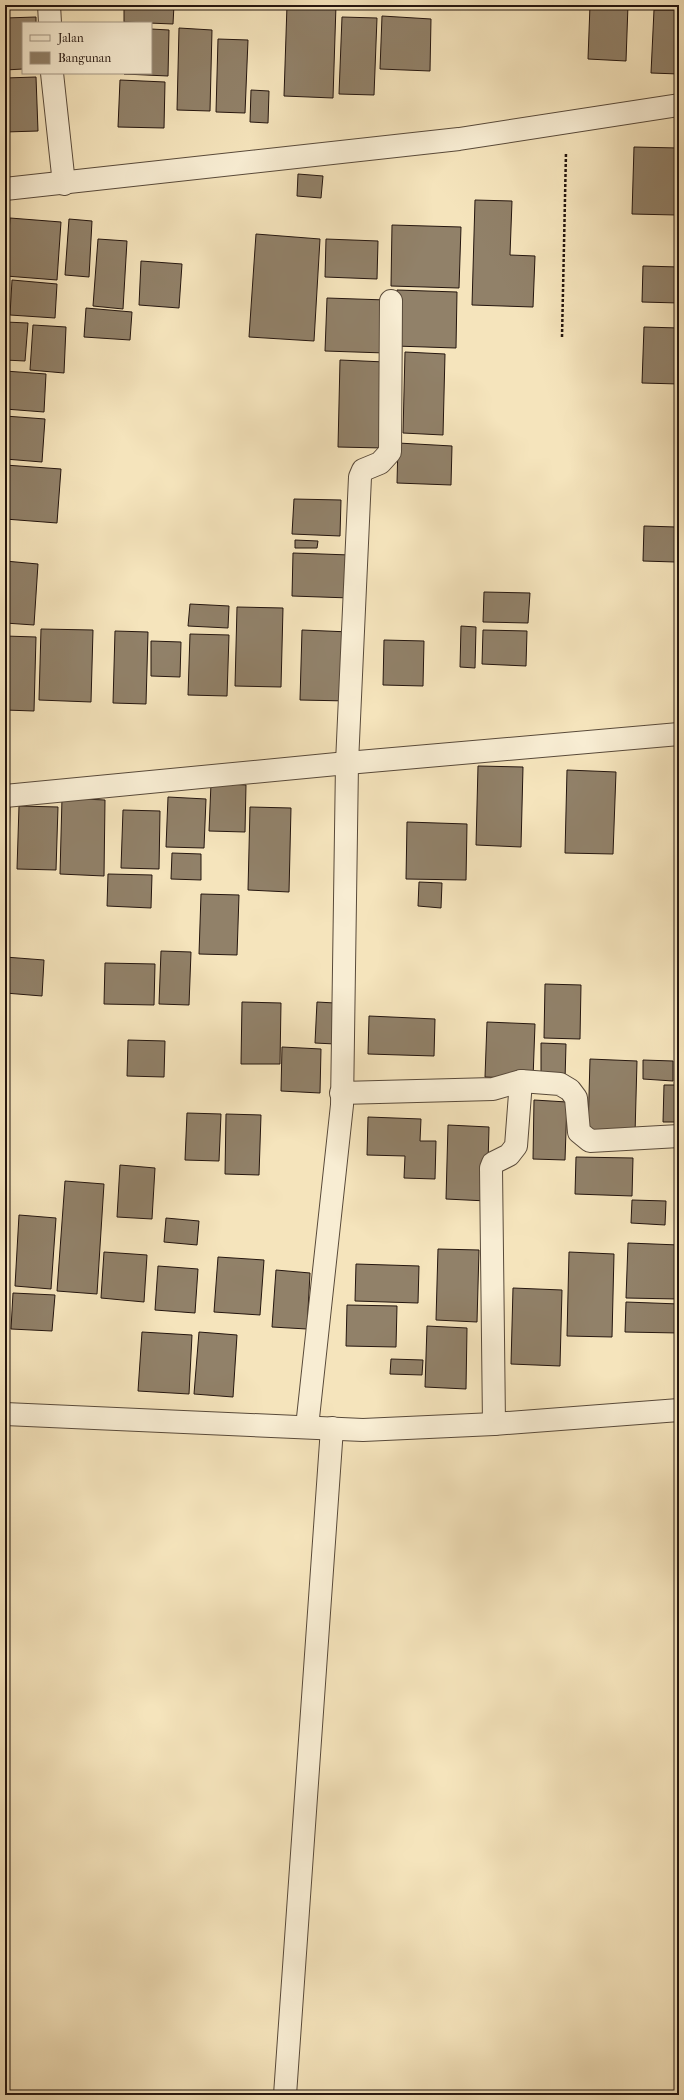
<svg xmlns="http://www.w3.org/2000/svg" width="684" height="2100" font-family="'IM FELL French Canon',serif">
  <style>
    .building { fill: #918169; stroke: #25160f }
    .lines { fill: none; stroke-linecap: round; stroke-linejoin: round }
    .minor-casing { stroke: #594a3a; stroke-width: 24 }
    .path { stroke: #25160f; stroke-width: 2.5; stroke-dasharray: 3 2; stroke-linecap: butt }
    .minor { stroke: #f8edd3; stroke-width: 22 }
  </style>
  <rect width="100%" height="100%" fill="#f5e4bc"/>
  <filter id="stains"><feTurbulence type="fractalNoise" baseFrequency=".005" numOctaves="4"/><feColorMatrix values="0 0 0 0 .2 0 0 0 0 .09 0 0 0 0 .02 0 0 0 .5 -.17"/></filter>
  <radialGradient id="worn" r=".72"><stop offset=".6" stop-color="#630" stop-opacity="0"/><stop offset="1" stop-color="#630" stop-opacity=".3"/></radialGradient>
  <g class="building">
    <polygon points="5,5 36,5 36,8 5,9"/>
    <polygon points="124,5 174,5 173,24 124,22"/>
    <polygon points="287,5 336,5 333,98 284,96"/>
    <polygon points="590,5 628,5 626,61 588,59"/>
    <polygon points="654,10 679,10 679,74 651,73"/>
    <polygon points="382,16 431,19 430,71 380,69"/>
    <polygon points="36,17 36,23 23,23 23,69 5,70 5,18"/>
    <polygon points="342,17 377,18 374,95 339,94"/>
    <polygon points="179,28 212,30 210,111 177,110"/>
    <polygon points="151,29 169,30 168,76 124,74 151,73"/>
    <polygon points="218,39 248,40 245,113 216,112"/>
    <polygon points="36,77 38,131 5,132 5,78"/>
    <polygon points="120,80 165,82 164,128 118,127"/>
    <polygon points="251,90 269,91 268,123 250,122"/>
    <polygon points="634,147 678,148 676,215 632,214"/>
    <polygon points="298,174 323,176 321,198 297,196"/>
    <polygon points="475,200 512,201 510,255 535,256 533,307 472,305"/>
    <polygon points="10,218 61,222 57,280 6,276"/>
    <polygon points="69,219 92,221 89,277 65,275"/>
    <polygon points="392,225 461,227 459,288 391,286"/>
    <polygon points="256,234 320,239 314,341 249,337"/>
    <polygon points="98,239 127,241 123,309 93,306"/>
    <polygon points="326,239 378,241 377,279 325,277"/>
    <polygon points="141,261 182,264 179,308 139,305"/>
    <polygon points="643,266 679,267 679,303 642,302"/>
    <polygon points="12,280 57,284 55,318 10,315"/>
    <polygon points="397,290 457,292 456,348 395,346"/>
    <polygon points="327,298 386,300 385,353 325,351"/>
    <polygon points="86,308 132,312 130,340 84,337"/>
    <polygon points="5,322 28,323 25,361 5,360"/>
    <polygon points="33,325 66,327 64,373 30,370"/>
    <polygon points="644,327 679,328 679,384 642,383"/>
    <polygon points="405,352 445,354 443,435 403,433"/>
    <polygon points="340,360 385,362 383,448 338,447"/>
    <polygon points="5,371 46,374 44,412 5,409"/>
    <polygon points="5,416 45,419 42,462 5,459"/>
    <polygon points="398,443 452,446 451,485 397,483"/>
    <polygon points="5,465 61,469 57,523 5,519"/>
    <polygon points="294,499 341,500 340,536 292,534"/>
    <polygon points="644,526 676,527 675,562 643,561"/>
    <polygon points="295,540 318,541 317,548 295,548"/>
    <polygon points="293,553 350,555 350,598 292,596"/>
    <polygon points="5,561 38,564 34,625 5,623"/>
    <polygon points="484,592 530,593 528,623 483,622"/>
    <polygon points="190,604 229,606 228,628 188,626"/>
    <polygon points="237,607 283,608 281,687 235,686"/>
    <polygon points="678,614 679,614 679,660 677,660"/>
    <polygon points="461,626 476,627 475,668 460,667"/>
    <polygon points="41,629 93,630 91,702 39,700"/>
    <polygon points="302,630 350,632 348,701 300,700"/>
    <polygon points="483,630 527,631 526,666 482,664"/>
    <polygon points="115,631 148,632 146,704 113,703"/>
    <polygon points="190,634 229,635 227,696 188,695"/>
    <polygon points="5,636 36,637 34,711 5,710"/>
    <polygon points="384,640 424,641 423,686 383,685"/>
    <polygon points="151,641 181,642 180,677 151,676"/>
    <polygon points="478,766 523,767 521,847 476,845"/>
    <polygon points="567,770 616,772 613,854 565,853"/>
    <polygon points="211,783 246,785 245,832 209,831"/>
    <polygon points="168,797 206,799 204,848 166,847"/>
    <polygon points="62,798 105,800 104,876 60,874"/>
    <polygon points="19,806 58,807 56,870 17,869"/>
    <polygon points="5,807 10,807 9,851 5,851"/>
    <polygon points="250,807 291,808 289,892 248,890"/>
    <polygon points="123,810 160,811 159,869 121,868"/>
    <polygon points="407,822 467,824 466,880 406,879"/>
    <polygon points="172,853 201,854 201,880 171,879"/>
    <polygon points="108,874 152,875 151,908 107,906"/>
    <polygon points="419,882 442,883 441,908 418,906"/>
    <polygon points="201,894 239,895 237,955 199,954"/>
    <polygon points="161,951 191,952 189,1005 159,1004"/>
    <polygon points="5,957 44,960 42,996 5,993"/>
    <polygon points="105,963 155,964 154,1005 104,1004"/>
    <polygon points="545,984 581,985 580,1039 544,1038"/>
    <polygon points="242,1002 281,1003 280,1064 241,1064"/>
    <polygon points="317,1002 335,1003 335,1044 315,1043"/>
    <polygon points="369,1016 435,1019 434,1056 368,1054"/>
    <polygon points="487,1022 535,1024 533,1079 485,1077"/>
    <polygon points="128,1040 165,1041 164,1077 127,1076"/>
    <polygon points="541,1043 566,1044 565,1080 541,1080"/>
    <polygon points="282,1047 321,1049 320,1093 281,1091"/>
    <polygon points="590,1059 637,1061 635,1134 588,1132"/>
    <polygon points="643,1060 673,1061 673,1081 643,1079"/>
    <polygon points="664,1085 679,1085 679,1122 663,1122"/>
    <polygon points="534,1100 567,1102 565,1160 533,1159"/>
    <polygon points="187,1113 221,1114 219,1161 185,1160"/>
    <polygon points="226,1114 261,1115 259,1175 225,1174"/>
    <polygon points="368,1117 421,1119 420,1141 436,1141 435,1179 404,1178 405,1156 367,1155"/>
    <polygon points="448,1125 489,1127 487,1201 446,1199"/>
    <polygon points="576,1157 633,1158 632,1196 575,1194"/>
    <polygon points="120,1165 155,1168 152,1219 117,1217"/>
    <polygon points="65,1181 104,1184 97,1294 57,1291"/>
    <polygon points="632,1200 666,1201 665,1225 631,1223"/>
    <polygon points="19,1215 56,1218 51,1289 15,1286"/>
    <polygon points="166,1218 199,1221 197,1245 164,1242"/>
    <polygon points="628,1243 679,1245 679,1299 626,1298"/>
    <polygon points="438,1249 479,1250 477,1322 436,1320"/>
    <polygon points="104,1252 147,1255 144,1302 101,1298"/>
    <polygon points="569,1252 614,1254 612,1337 567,1336"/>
    <polygon points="218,1257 264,1260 260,1315 214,1312"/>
    <polygon points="356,1264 419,1266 418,1303 355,1301"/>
    <polygon points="158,1266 198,1269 195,1313 155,1310"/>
    <polygon points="276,1270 310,1273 307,1329 272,1327"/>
    <polygon points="513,1288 562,1290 560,1366 511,1364"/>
    <polygon points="13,1293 55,1295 52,1331 11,1329"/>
    <polygon points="626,1302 679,1304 679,1333 625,1332"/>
    <polygon points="347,1305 397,1306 396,1347 346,1346"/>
    <polygon points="427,1326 467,1328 466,1389 425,1387"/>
    <polygon points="142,1332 192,1335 189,1394 138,1391"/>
    <polygon points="199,1332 237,1335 233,1397 194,1394"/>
    <polygon points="391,1359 423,1360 422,1375 390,1374"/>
  </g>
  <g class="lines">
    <defs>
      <g id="minor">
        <polyline points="49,5 50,23"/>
        <polyline points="52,73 64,184"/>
        <polyline points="5,189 459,139 679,105"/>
        <polyline points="5,796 347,763 679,734"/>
        <polyline points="341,1093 493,1089 521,1081 560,1084 570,1090 576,1098 579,1132 590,1141 679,1136"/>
        <polyline points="5,1414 363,1430 494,1424 679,1410"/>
        <polyline points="494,1424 491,1168 493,1163 509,1155 516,1146 521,1081"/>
        <polyline points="307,1427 342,1105 347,763 360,477 363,470 380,463 390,452 391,301"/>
        <polyline points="285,2095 332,1428"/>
      </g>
    </defs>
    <use href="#minor" class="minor-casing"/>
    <polyline class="path" points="562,337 566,152"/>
    <use href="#minor" class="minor"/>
  </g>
  <rect width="684" height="2100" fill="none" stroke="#f5e4bc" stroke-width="20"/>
  <rect x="6" y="6" width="672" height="2088" fill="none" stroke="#25160f" stroke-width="2"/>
  <rect x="10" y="10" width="664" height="2080" fill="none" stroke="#25160f"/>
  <rect x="22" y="22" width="130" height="52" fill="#f8edd3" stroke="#a49785"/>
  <rect x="30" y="35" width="20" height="6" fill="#f8edd3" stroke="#a49785"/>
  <text x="58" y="42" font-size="12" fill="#25160f">Jalan</text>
  <rect x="30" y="52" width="20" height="12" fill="#918169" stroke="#a49785"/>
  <text x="58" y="62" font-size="12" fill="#25160f">Bangunan</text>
  <rect width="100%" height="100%" filter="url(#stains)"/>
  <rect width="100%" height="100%" fill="url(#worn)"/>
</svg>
